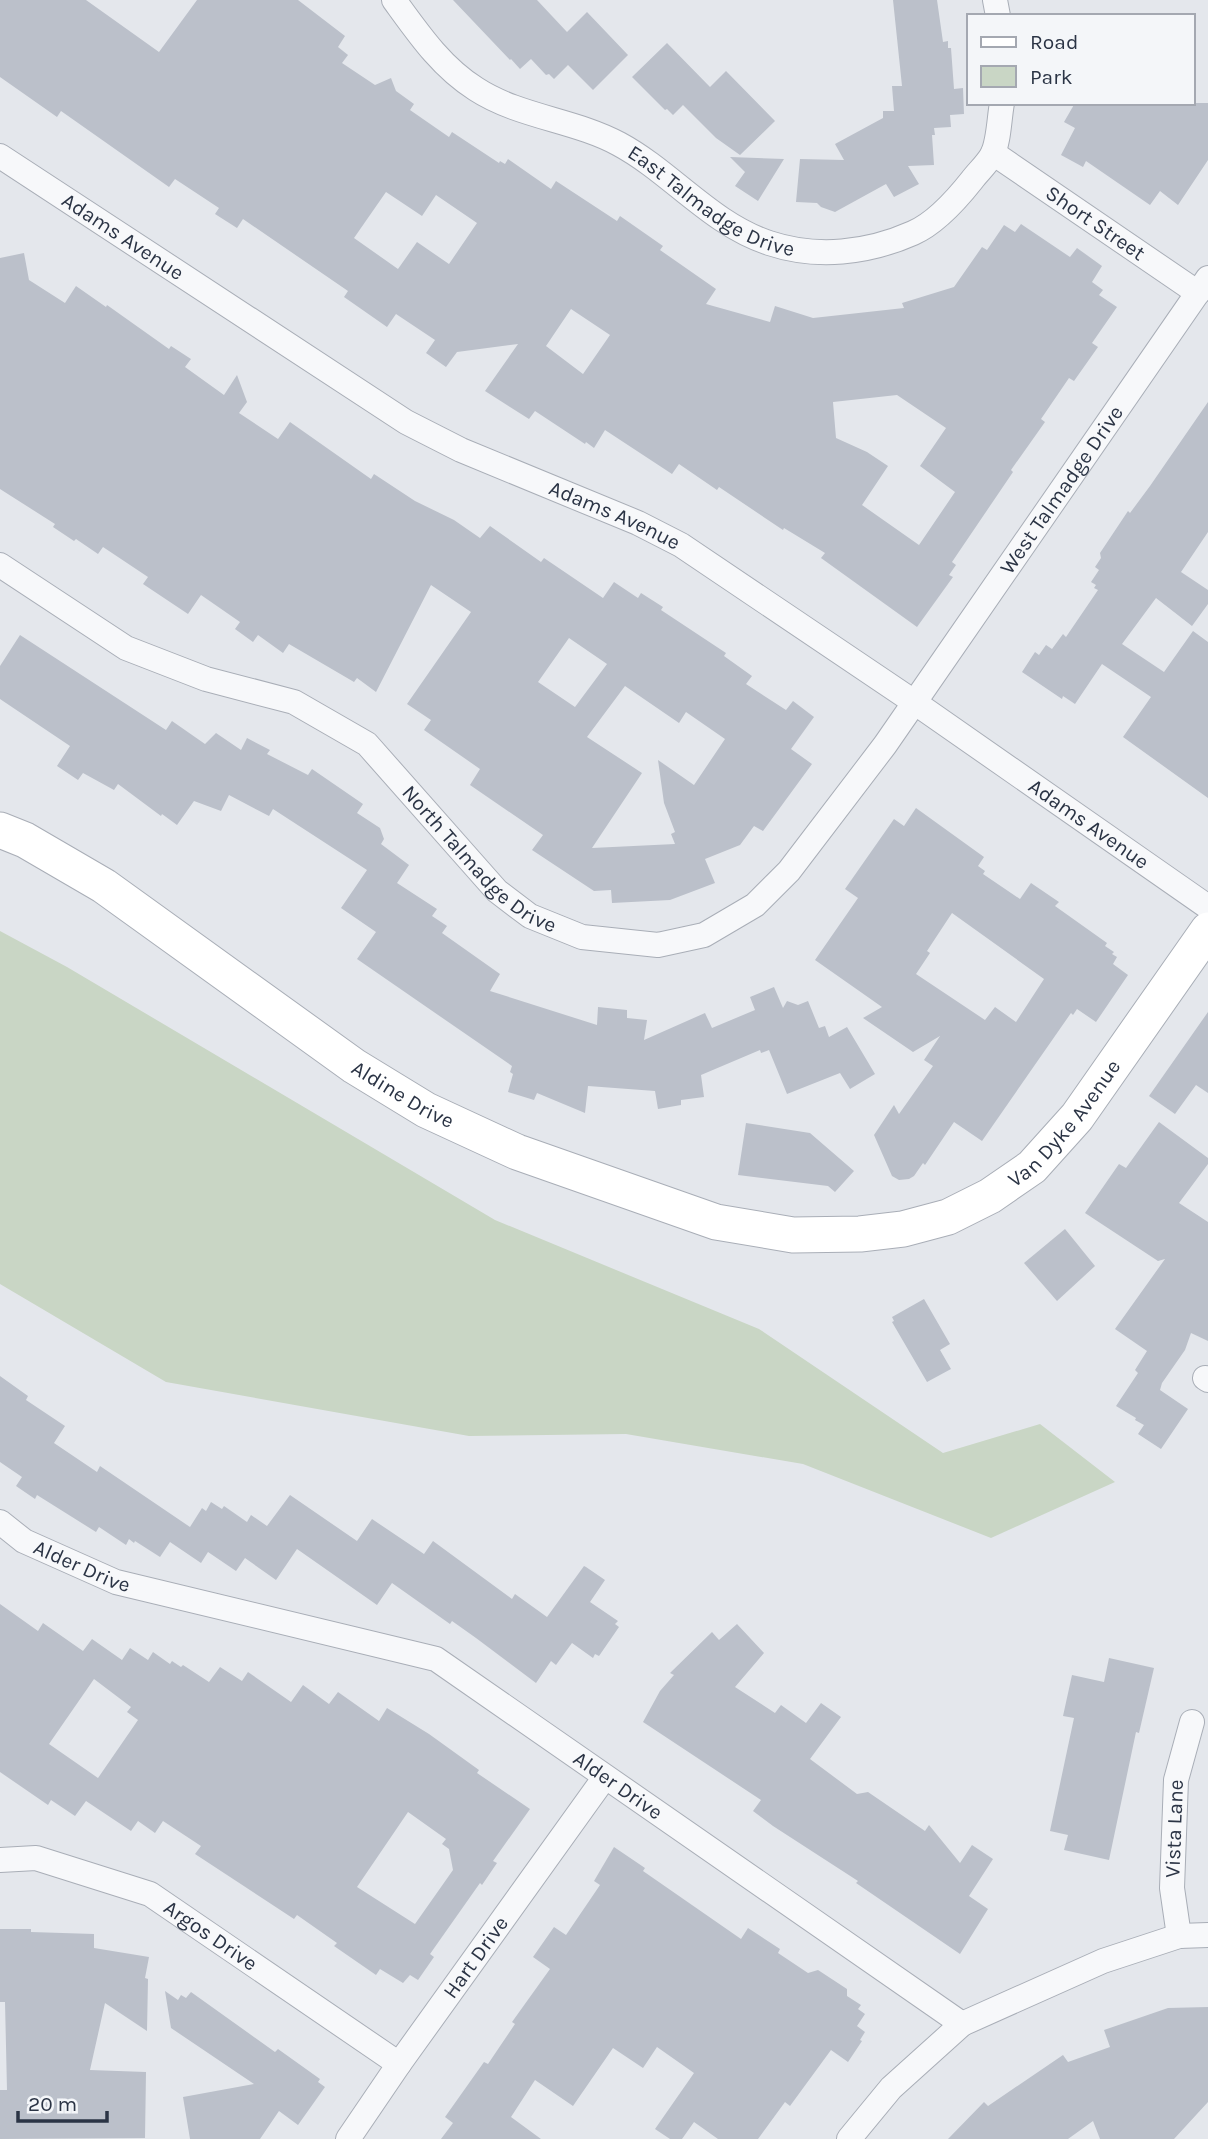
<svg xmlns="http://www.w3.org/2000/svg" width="1208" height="2139" font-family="Karla,sans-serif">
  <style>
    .green { fill: #c9d6c5 }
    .building { fill: #bbc0ca; fill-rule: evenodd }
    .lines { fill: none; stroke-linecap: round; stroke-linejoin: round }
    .minor-casing { stroke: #a9aeb7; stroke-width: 26 }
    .secondary-casing { stroke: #a9aeb7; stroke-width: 37 }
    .minor { stroke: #f7f8fa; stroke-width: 24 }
    .secondary { stroke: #fff; stroke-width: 35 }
    .labels { text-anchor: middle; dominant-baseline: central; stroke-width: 5; stroke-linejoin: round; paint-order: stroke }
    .street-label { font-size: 21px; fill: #2b3445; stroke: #f4f6f9 }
  </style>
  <rect width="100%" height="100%" fill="#e4e7ec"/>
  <polygon class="green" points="0,931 67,967 495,1220 759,1329 943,1453 1040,1424 1115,1482 991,1538 803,1464 626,1434 469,1436 166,1382 0,1284"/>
  <g class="building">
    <path d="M 0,0 L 86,0 L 159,52 L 197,0 L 298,0 L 345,36 L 338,47 L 348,55 L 342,63 L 375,85 L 391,78 L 396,91 L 414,104 L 410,110 L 449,137 L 452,132 L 499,163 L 500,161 L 505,164 L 508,159 L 551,189 L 556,181 L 617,221 L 620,216 L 663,246 L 660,250 L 716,289 L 706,304 L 770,322 L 775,306 L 813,318 L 904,308 L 902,303 L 954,287 L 982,247 L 987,250 L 1004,225 L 1015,232 L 1021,224 L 1070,257 L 1077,248 L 1102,266 L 1092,282 L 1103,290 L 1099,295 L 1117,307 L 1092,343 L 1098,347 L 1074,381 L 1069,378 L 1041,419 L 1045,422 L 1011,470 L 1013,472 L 952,562 L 956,565 L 949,575 L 953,577 L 917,627 L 821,558 L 825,553 L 784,528 L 783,530 L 719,487 L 717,490 L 679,464 L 672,474 L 605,430 L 594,448 L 586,442 L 585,444 L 535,411 L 529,419 L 485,391 L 518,344 L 457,352 L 446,367 L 426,353 L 435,340 L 396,314 L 387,327 L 344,297 L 348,291 L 243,219 L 237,228 L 215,214 L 219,208 L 175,179 L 169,187 L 61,111 L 57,117 L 0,77 ZM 386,192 L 422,216 L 436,195 L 477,223 L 449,264 L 417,242 L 398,269 L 354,238 ZM 571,309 L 610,335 L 583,374 L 546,346 ZM 897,395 L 946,428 L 920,466 L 955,492 L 919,545 L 862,505 L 888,466 L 867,452 L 836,438 L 833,402 Z"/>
    <polygon points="453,0 537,0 567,32 587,12 628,55 593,90 568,65 554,79 549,74 546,75 531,59 520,69 511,59 510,60"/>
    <polygon points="893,0 937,0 943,42 948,41 948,48 951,48 954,89 963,88 964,114 950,115 951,127 934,128 935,135 932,135 934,165 908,166 919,184 894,197 886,184 835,212 821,207 817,203 796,202 800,159 844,160 835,144 883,118 883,111 894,111 892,86 902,86"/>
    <polygon points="667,43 710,87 726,71 775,121 740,155 716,138 683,105 673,115 667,109 665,110 632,77"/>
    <polygon points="1075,103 1208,103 1208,160 1178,205 1160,191 1150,205 1086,161 1083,167 1061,155 1075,128 1064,122"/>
    <polygon points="730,157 784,159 758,201 735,186 745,172"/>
    <path d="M 24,253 L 29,280 L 65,303 L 76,286 L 106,307 L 107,305 L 169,349 L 171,346 L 191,359 L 185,367 L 224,395 L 237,375 L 247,402 L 239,413 L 278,439 L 290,422 L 371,479 L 374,474 L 415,501 L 454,520 L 480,538 L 490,526 L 541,562 L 544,558 L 603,598 L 614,582 L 638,598 L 641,593 L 663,607 L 661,610 L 726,653 L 724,656 L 752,676 L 746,684 L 786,710 L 793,701 L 814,717 L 791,749 L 812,764 L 763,831 L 754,826 L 740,845 L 705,859 L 715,883 L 670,900 L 612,903 L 611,890 L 594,891 L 532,850 L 543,835 L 470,785 L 480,769 L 424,730 L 431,720 L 407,704 L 471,612 L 431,585 L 376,692 L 357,678 L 354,682 L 289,644 L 283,653 L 258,635 L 253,642 L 235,629 L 240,622 L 201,595 L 188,614 L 143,584 L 148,577 L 103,547 L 98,554 L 76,539 L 74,541 L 53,527 L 55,524 L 0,489 L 0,258 ZM 569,638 L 607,664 L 575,707 L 538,682 ZM 625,686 L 679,723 L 686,712 L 725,739 L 694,785 L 658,760 L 664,803 L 675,832 L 671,834 L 675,844 L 592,848 L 642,773 L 587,737 Z"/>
    <polygon points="1208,402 1208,532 1181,572 1208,590 1208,604 1192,626 1156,598 1122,644 1164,672 1193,631 1208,642 1208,798 1123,737 1151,697 1102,664 1075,704 1063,696 1062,699 1022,672 1035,652 1039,655 1046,645 1052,649 1063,634 1066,637 1098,590 1094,588 1096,585 1091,582 1099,570 1095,567 1101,558 1100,553 1128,511 1130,513 1150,486"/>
    <polygon points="20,635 166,730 172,721 205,744 216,733 241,750 247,738 270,750 267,754 308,775 312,769 363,804 357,813 380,828 384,839 381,844 409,865 397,883 437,909 432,916 447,926 442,933 500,974 490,991 597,1025 598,1007 627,1010 627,1018 647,1020 644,1040 705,1013 712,1028 755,1010 750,997 774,987 783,1008 787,1001 798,1005 808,1001 819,1028 825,1026 829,1037 847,1027 875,1074 850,1089 840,1073 787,1094 769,1050 761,1053 760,1050 701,1075 704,1097 681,1100 681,1105 658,1109 655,1091 588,1086 585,1113 537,1093 534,1100 508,1092 513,1074 510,1072 512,1066 357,959 376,932 341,908 367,870 273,809 269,816 229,795 221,811 194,801 177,825 162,814 161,816 118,784 114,790 83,773 78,780 57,766 70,746 0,699 0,666"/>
    <path d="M 916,808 L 984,857 L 978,866 L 985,871 L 983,874 L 1020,899 L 1031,883 L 1059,902 L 1055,906 L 1107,943 L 1105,946 L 1114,952 L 1112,954 L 1117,957 L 1113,964 L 1128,975 L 1096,1022 L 1077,1009 L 1073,1015 L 1071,1013 L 982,1141 L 954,1122 L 925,1165 L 923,1163 L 914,1176 L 909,1179 L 899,1180 L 892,1176 L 874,1135 L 894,1105 L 899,1114 L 933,1066 L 924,1060 L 940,1036 L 913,1052 L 863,1018 L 882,1007 L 815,960 L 858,898 L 845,889 L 894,819 L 904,826 ZM 952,913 L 1044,979 L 1016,1022 L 995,1007 L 985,1020 L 916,974 L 930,953 L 927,951 Z"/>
    <polygon points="1208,1012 1208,1093 1196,1085 1175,1114 1149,1096"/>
    <polygon points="1159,1122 1208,1158 1208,1164 1179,1203 1208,1222 1208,1341 1191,1333 1185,1350 1162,1383 1160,1390 1188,1409 1161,1449 1138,1434 1144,1425 1135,1420 1136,1418 1116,1406 1138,1373 1135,1370 1147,1351 1115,1329 1165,1259 1158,1261 1085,1213 1119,1164 1126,1168"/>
    <polygon points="746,1123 810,1133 854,1171 835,1192 828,1186 738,1175"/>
    <polygon points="1065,1229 1095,1266 1057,1301 1024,1263"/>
    <polygon points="924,1299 950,1344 940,1350 951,1369 927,1382 892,1322 894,1321 892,1317"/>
    <polygon points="0,1376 28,1396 26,1400 65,1426 54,1443 97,1472 100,1466 190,1527 202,1508 206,1511 211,1502 222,1509 224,1506 247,1522 251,1515 267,1526 290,1495 357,1541 372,1519 424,1554 433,1541 512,1599 515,1594 547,1617 584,1566 586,1567 605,1580 590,1602 618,1621 615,1624 619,1627 599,1656 595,1654 593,1658 572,1643 556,1665 551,1661 536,1683 476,1638 452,1621 450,1624 392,1583 377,1605 297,1549 276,1580 245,1558 236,1571 208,1552 201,1563 170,1542 160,1557 135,1541 134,1543 129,1539 126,1545 99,1527 96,1532 37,1495 35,1499 16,1486 22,1477 0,1462"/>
    <path d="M 0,1604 L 38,1631 L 43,1623 L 83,1651 L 92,1639 L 122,1660 L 130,1648 L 148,1660 L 153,1652 L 170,1664 L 172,1661 L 181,1667 L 183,1665 L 209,1682 L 220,1667 L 242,1681 L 248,1672 L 291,1702 L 303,1685 L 329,1704 L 338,1692 L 379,1721 L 387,1708 L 429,1734 L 479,1770 L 477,1773 L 530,1809 L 493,1861 L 497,1863 L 482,1885 L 480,1883 L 430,1954 L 434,1957 L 418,1980 L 410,1975 L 403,1983 L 380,1969 L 376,1975 L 334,1946 L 337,1943 L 297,1915 L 294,1919 L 195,1854 L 201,1846 L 163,1821 L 155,1833 L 138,1821 L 131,1831 L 86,1801 L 75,1816 L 51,1800 L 48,1805 L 0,1772 ZM 94,1679 L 131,1707 L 127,1712 L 138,1720 L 98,1778 L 49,1744 ZM 408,1812 L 446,1839 L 442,1844 L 449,1849 L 453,1870 L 415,1924 L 357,1887 Z"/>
    <polygon points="737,1624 764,1653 735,1687 775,1713 781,1705 806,1723 821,1703 841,1717 810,1759 857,1794 868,1792 925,1831 929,1825 960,1863 972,1845 993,1859 969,1896 988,1909 960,1954 856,1883 858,1881 773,1826 753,1811 761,1800 643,1722 660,1691 674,1675 670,1673 712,1632 719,1640"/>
    <polygon points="1109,1658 1154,1668 1139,1733 1136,1732 1109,1860 1064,1850 1068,1835 1050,1831 1074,1718 1063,1716 1072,1675 1104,1682"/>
    <polygon points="614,1847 645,1868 643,1871 741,1939 748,1928 780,1949 778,1953 808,1973 818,1970 847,1989 847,1996 861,2005 858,2009 865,2014 857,2026 865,2032 860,2040 862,2041 848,2062 831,2050 790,2106 785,2102 758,2139 718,2139 694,2122 682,2139 670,2139 655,2129 694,2073 657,2047 643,2068 613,2048 573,2106 535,2080 511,2117 541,2139 441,2139 453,2123 445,2117 484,2062 488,2064 515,2024 512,2022 550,1969 533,1957 554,1927 566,1935 600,1885 594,1881"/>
    <polygon points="0,1929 31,1929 31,1932 94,1934 94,1948 149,1957 145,1978 148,1979 147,2031 105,2003 90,2070 146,2072 145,2138 0,2139 0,2090 7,2090 5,2002 0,2002"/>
    <polygon points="165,1991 178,2000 181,1995 186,1998 191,1992 275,2052 278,2049 320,2079 318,2082 325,2087 298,2125 279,2111 260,2139 190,2139 183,2097 254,2084 171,2028"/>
    <polygon points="1208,2007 1208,2102 1174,2139 1100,2139 1093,2121 1068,2139 948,2139 984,2102 988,2106 1063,2055 1068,2062 1110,2047 1104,2030 1168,2008"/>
  </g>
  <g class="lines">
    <defs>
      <g id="minor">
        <path id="s1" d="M 394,0 C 418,33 441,67 476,89 C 519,117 575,120 619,144 C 671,172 711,224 769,243 C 817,259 868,253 913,233 C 936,223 957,199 972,180 C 978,172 987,164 992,155 C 999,142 999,119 1002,103"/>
        <polyline points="995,0 998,16"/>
        <path id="s2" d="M 993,153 L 1198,293"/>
        <path id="s3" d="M 0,156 L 406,422 L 461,450 L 638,523 L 681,545 L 914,702 L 1208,907"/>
        <path id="s4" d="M 0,565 L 126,648 L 206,679 L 294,702 L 367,744 L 497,891 L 530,916 L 582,937 L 658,945 L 704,935 L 755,905 L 789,871 L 885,745 L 1208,278"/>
        <polyline points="1205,1378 1208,1380"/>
        <path id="s5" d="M 0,1522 L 24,1541 L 116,1582 L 436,1659 L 962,2024 L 1103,1961 L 1179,1936 L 1208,1935"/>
        <path id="s6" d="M 0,1860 L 36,1858 L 150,1894 L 399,2064"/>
        <path id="s7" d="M 1179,1936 L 1172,1888 L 1176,1780 L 1192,1722"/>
        <path id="s8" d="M 348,2139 L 399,2064 L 605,1777"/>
        <polyline points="849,2139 891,2088 962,2024"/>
      </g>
      <g id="secondary">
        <path id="s9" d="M 0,830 L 25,840 L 104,886 L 354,1066 L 426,1110 L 517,1152 L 716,1222 L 793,1235 L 860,1234 L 903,1229 L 948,1217 L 990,1196 L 1032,1167 L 1077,1117 L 1208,930"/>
      </g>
    </defs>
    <use href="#minor" class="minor-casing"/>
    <use href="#secondary" class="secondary-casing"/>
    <use href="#minor" class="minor"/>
    <use href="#secondary" class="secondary"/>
  </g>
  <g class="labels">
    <g class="street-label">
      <text stroke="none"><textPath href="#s1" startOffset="385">East Talmadge Drive</textPath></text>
      <text stroke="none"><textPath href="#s2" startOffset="124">Short Street</textPath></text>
      <text stroke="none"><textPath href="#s3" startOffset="147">Adams Avenue</textPath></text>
      <text stroke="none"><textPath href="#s4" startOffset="1405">West Talmadge Drive</textPath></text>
      <text stroke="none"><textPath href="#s3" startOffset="714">Adams Avenue</textPath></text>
      <text stroke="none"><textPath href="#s3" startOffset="1281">Adams Avenue</textPath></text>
      <text stroke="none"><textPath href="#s4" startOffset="574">North Talmadge Drive</textPath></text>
      <text stroke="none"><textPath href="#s9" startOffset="483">Aldine Drive</textPath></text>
      <text stroke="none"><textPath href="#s9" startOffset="1209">Van Dyke Avenue</textPath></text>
      <text stroke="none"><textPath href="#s5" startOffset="94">Alder Drive</textPath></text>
      <text stroke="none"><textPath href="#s5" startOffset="682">Alder Drive</textPath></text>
      <text stroke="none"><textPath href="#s7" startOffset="108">Vista Lane</textPath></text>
      <text stroke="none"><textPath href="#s6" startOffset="229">Argos Drive</textPath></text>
      <text stroke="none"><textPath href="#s8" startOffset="222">Hart Drive</textPath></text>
    </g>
  </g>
  <rect x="967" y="14" width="228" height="91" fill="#f4f6f9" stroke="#a4a8b1" stroke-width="2"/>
  <rect x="981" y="37" width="35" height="10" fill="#ffffff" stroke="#a4a8b1" stroke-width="2"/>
  <text x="1030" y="49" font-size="21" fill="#2b3445">Road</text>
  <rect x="981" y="66" width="35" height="21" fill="#c9d6c5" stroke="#a4a8b1" stroke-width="2"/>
  <text x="1030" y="84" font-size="21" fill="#2b3445">Park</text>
  <path d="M18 2111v10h89v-10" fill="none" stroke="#2b3445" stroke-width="3.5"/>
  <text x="28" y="2111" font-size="21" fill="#2b3445" stroke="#f4f6f9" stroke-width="5" paint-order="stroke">20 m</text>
</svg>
